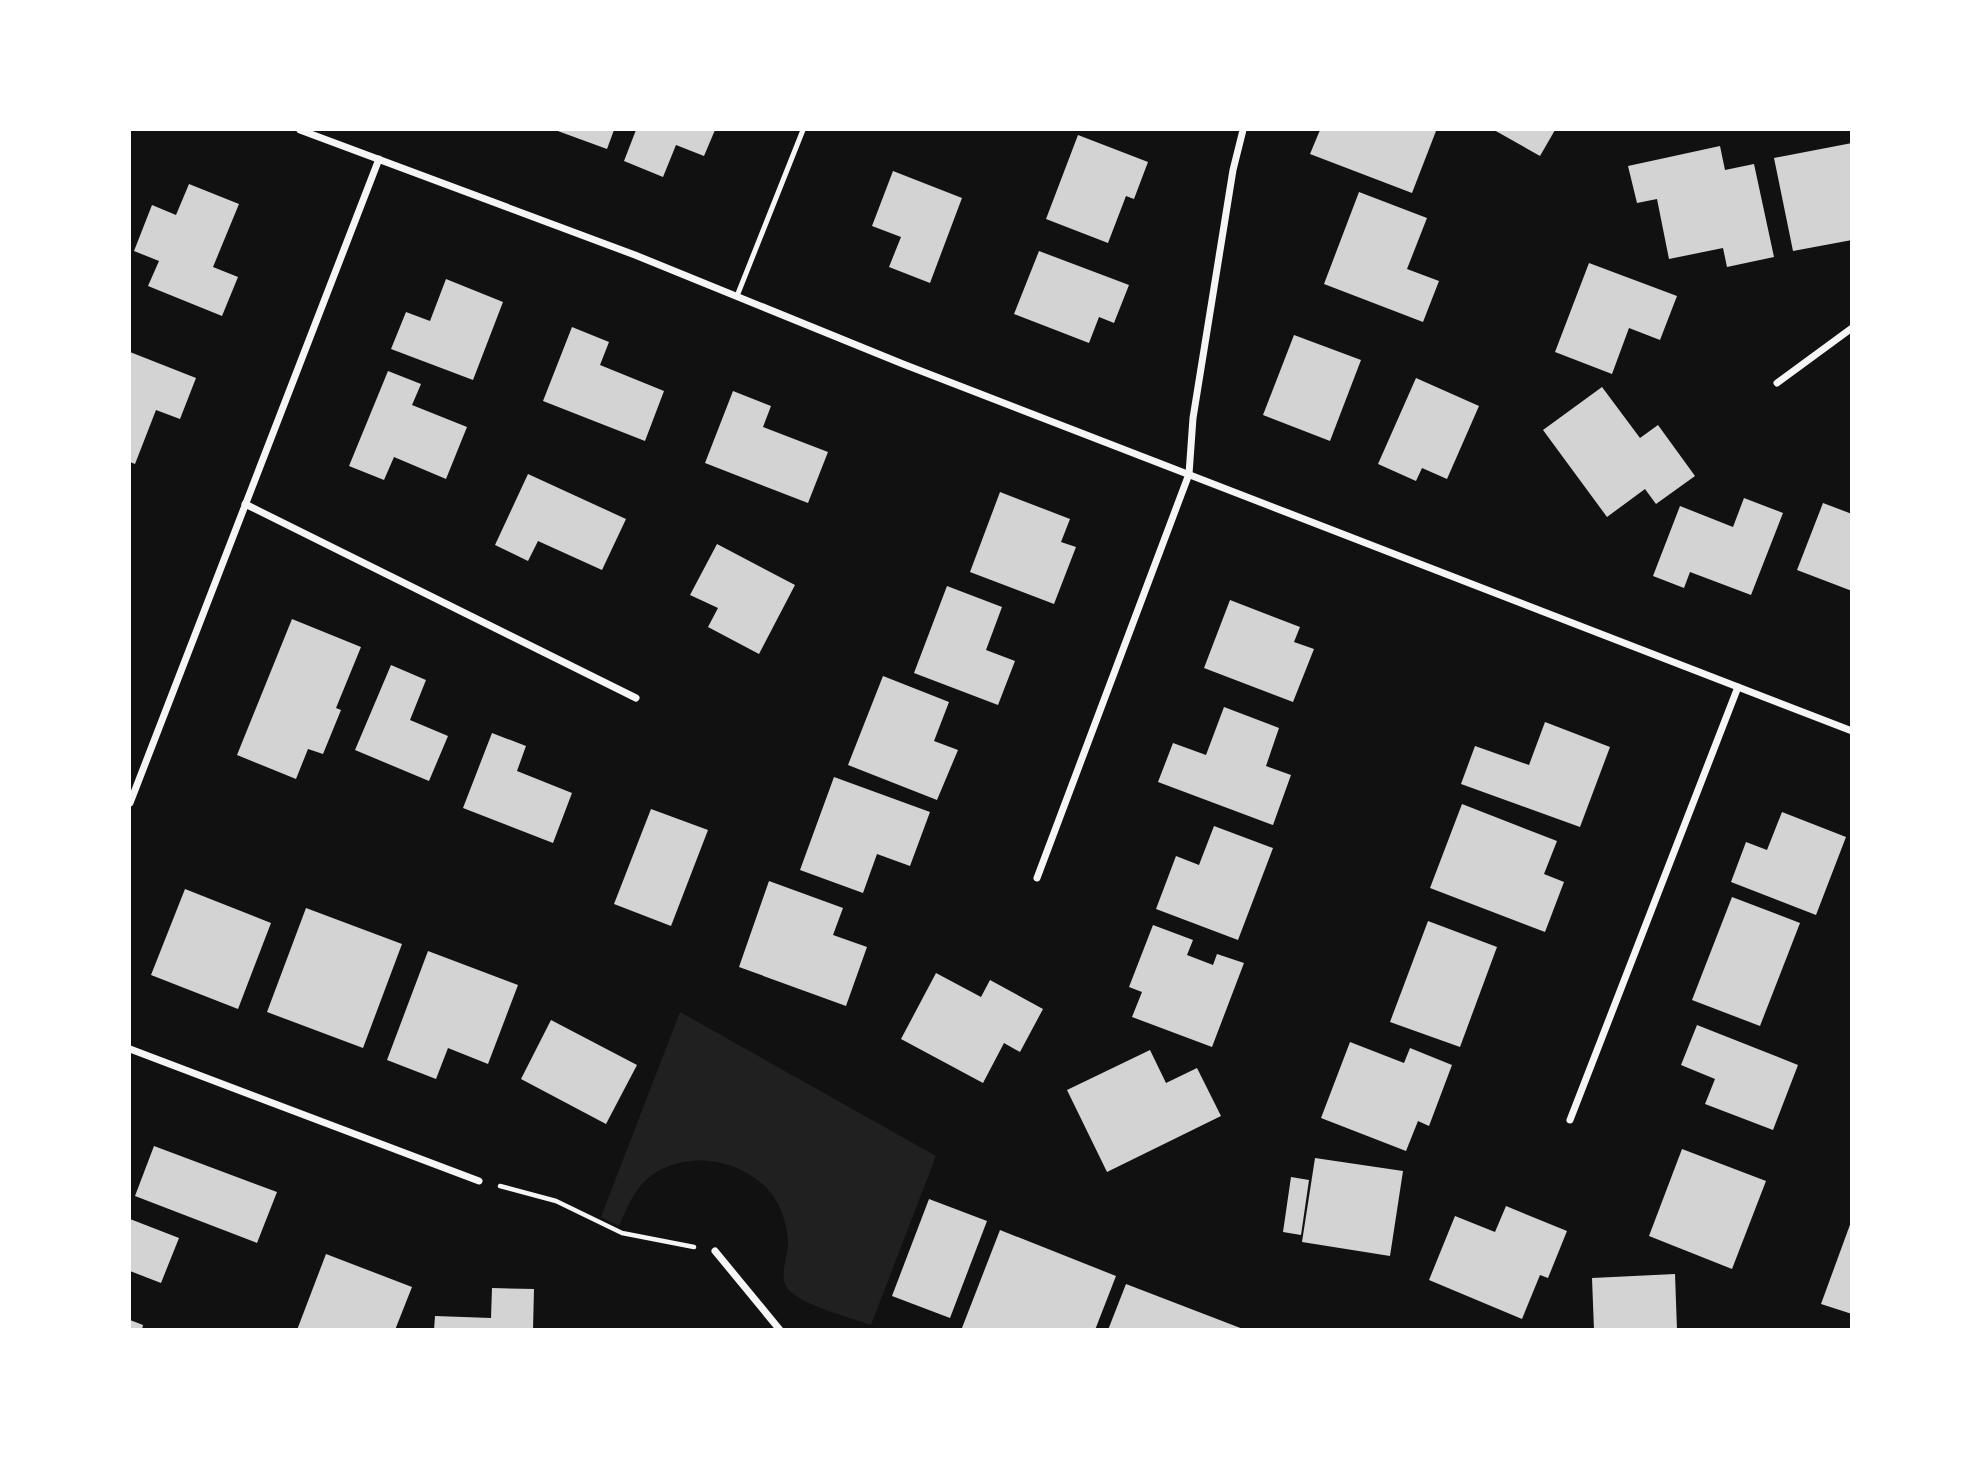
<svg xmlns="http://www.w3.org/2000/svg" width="1981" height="1459" font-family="'Nunito Sans',sans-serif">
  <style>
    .green { fill: #202020 }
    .building { fill: #d3d3d3 }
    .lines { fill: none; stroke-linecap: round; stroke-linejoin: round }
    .path { stroke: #f5f5f5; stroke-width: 4.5 }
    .service { stroke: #f5f5f5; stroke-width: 5 }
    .minor { stroke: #f5f5f5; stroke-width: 7 }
  </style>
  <rect width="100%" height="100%" fill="#111"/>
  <path class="green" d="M 680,1012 L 936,1156 L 871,1325 C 850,1317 802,1306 788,1289 C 778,1276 788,1258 788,1243 C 788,1228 782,1209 774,1197 C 746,1158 683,1147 646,1180 C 633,1192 626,1210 619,1226 L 601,1217 Z"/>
  <g class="building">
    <polygon points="555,130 614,130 607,149"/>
    <polygon points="636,130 715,130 704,156 676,145 663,177 624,161"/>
    <polygon points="1320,130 1432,130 1436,131 1412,193 1310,154"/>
    <polygon points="1494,130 1555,130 1540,156"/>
    <polygon points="1078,135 1148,162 1134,199 1126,196 1108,243 1046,219"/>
    <polygon points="1852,143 1852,240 1793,251 1774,158"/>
    <polygon points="1720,146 1725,170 1754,164 1774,257 1727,267 1723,248 1669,259 1657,199 1637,203 1628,166"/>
    <polygon points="893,171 962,198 930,283 889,267 901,237 872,226"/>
    <polygon points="189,184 239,204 213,267 238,277 222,316 148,286 159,261 134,251 152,205 176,215"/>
    <polygon points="1359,192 1427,218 1407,269 1439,281 1423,322 1324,284"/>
    <polygon points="1039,251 1129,285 1114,323 1099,317 1089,343 1014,314"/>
    <polygon points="1589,263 1677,296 1660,340 1629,328 1612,374 1555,352"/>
    <polygon points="446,279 503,302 473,380 391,349 406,312 430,321"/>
    <polygon points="572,327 609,342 600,365 664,391 645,441 543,401"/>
    <polygon points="1294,335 1361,360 1330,441 1263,415"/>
    <polygon points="130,352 196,378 180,419 156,410 135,464 130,462"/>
    <polygon points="388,371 421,384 412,405 467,427 446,479 394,457 384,480 349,466"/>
    <polygon points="1416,378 1479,406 1447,479 1422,468 1416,481 1378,464"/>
    <polygon points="1602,387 1640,438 1658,425 1695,476 1656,504 1645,489 1607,517 1543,430"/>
    <polygon points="733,391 771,406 763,427 828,452 808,503 705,463"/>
    <polygon points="528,474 626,519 602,570 538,541 528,561 495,545"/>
    <polygon points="1000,492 1070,519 1061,542 1076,547 1054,604 970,572"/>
    <polygon points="1744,498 1783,513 1751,595 1690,572 1684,588 1653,576 1680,506 1733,527"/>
    <polygon points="1823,503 1852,514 1852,591 1797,570"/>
    <polygon points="717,544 795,585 759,654 708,627 718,608 690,595"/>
    <polygon points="947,586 1002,607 986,650 1015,661 998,705 914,673"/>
    <polygon points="1230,600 1300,627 1294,642 1314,649 1293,702 1204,668"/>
    <polygon points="292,619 361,647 336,708 341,710 323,754 308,749 296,779 237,755"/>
    <polygon points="391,665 426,680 410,720 448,736 429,781 355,750"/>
    <polygon points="883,676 949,702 934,741 958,750 937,800 848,765"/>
    <polygon points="1224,707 1279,728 1266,766 1291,775 1273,825 1158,782 1173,743 1206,755"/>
    <polygon points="1545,722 1610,747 1580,827 1461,784 1475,746 1529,765"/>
    <polygon points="492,733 526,746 517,771 572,793 553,843 463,808"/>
    <polygon points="834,777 930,812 910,866 877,854 863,893 800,870"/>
    <polygon points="1462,804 1557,841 1544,874 1564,882 1545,932 1430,888"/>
    <polygon points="651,809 708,830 671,926 614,904"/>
    <polygon points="1782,812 1846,837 1816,915 1731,882 1746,842 1767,850"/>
    <polygon points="1214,826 1273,848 1238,940 1156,909 1176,856 1199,865"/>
    <polygon points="769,881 843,908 833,935 867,947 846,1006 739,967"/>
    <polygon points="185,889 271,923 238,1009 151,975"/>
    <polygon points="1732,897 1800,923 1760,1026 1692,1000"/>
    <polygon points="306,908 402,944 363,1048 267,1012"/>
    <polygon points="1428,921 1497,947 1460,1047 1390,1022"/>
    <polygon points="1153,925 1193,940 1187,955 1213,965 1217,954 1244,963 1212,1047 1132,1017 1142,992 1129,987"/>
    <polygon points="428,951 518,985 488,1064 448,1048 436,1079 387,1060"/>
    <polygon points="936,973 981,997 990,980 1043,1009 1020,1052 1004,1043 983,1083 901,1039"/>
    <polygon points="551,1020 637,1065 606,1124 521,1079"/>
    <polygon points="1697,1025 1798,1065 1773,1130 1705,1104 1715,1079 1681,1065"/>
    <polygon points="1350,1042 1404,1063 1410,1048 1452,1065 1429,1126 1418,1121 1406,1151 1321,1118"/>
    <polygon points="1150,1050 1166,1083 1197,1068 1221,1116 1107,1172 1067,1090"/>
    <polygon points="154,1146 277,1192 257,1243 135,1196"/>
    <polygon points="1682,1149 1766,1181 1732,1269 1649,1236"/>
    <polygon points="1315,1158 1403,1171 1390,1256 1302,1242"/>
    <polygon points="1291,1177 1309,1180 1301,1235 1283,1232"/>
    <polygon points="929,1199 987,1221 950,1318 892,1296"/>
    <polygon points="1506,1206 1567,1231 1548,1278 1540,1275 1522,1319 1429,1280 1455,1216 1495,1232"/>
    <polygon points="130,1219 179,1238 161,1283 130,1271"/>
    <polygon points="1851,1222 1852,1222 1852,1314 1821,1304"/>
    <polygon points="1000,1230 1116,1276 1095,1330 962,1328"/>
    <polygon points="326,1254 412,1287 395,1330 297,1330"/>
    <polygon points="1675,1274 1677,1330 1594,1330 1592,1278"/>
    <polygon points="1126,1284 1243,1329 1243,1330 1108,1330"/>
    <polygon points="492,1288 534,1289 533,1330 434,1330 435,1316 491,1318"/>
    <polygon points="130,1320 143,1325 142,1330 130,1330"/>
  </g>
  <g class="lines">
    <polyline class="path" points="500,1186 556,1201 622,1233 694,1247"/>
    <polyline class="service" points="737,296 803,130"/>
    <g class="minor">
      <polyline points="300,130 635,255 903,364 1852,731"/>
      <polyline points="1777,383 1852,328"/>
      <polyline points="245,504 636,698"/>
      <polyline points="130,803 379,159"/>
      <polyline points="1037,878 1189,474 1193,418 1233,170 1243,130"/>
      <polyline points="130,1049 479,1181"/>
      <polyline points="1570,1120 1738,687"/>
      <polyline points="715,1251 780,1330"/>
    </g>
  </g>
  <rect width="1981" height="1459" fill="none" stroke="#ffffff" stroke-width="262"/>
</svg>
